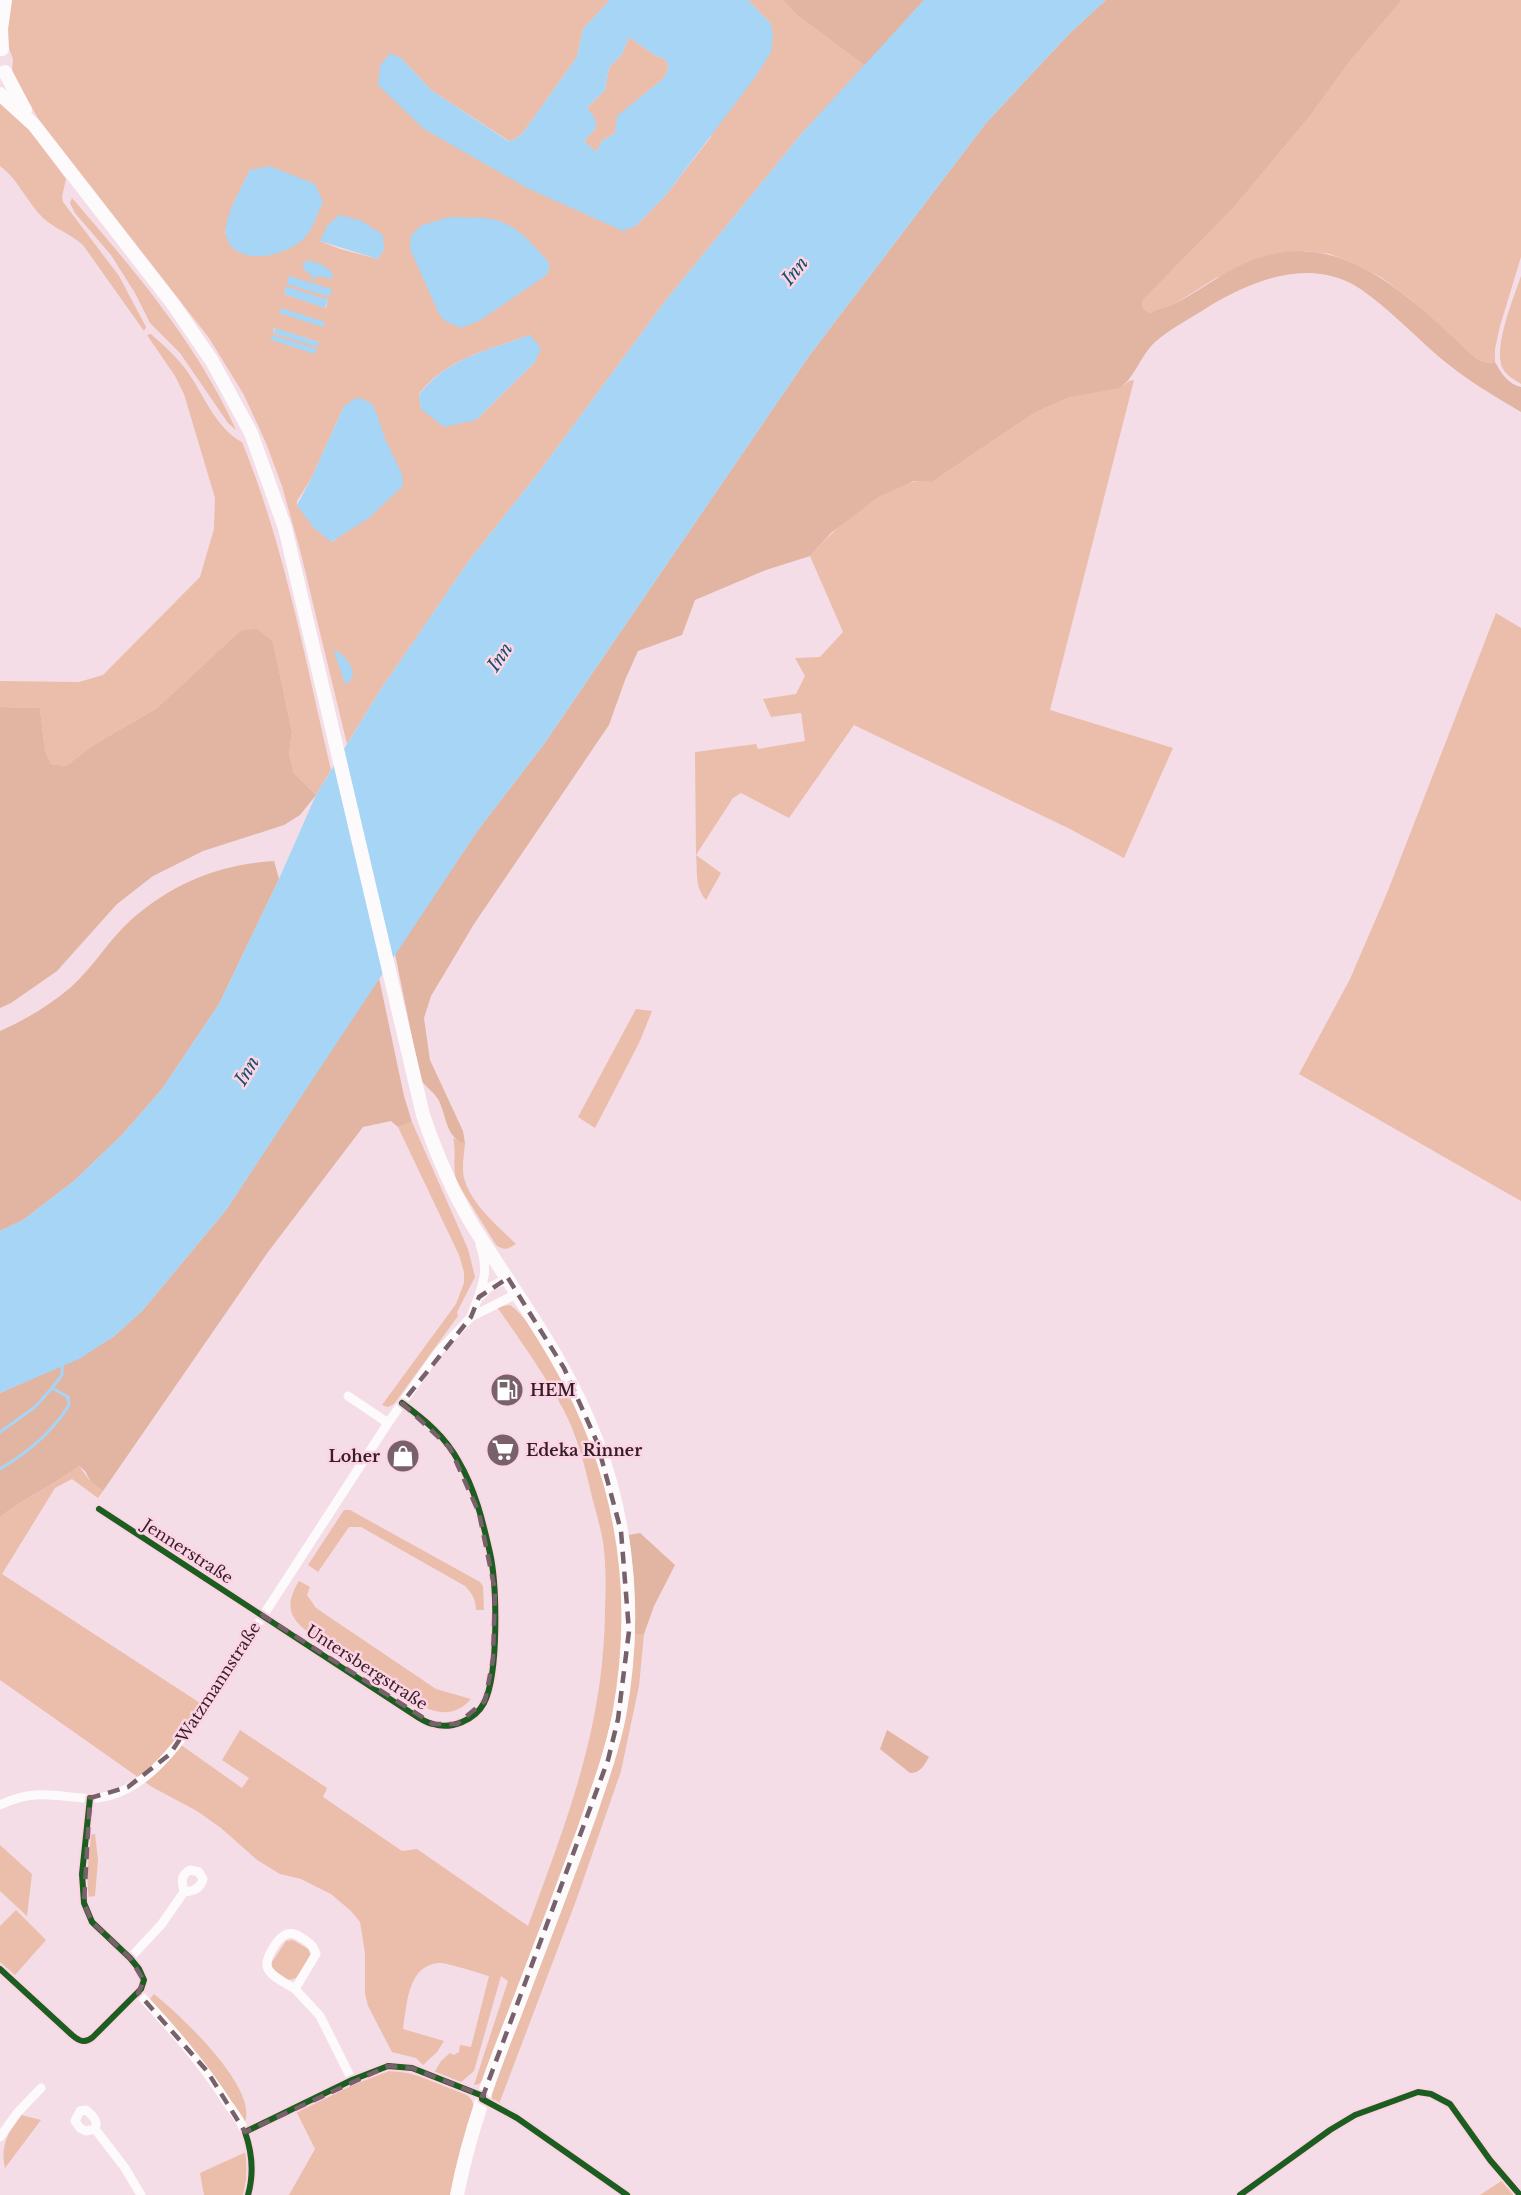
<svg xmlns="http://www.w3.org/2000/svg" width="1521" height="2195" font-family="'Libre Baskerville',serif">
  <style>
    .green { fill: #ebbdab; fill-rule: evenodd }
    .forest { fill: #e2b4a2 }
    .water { fill: #a6d5f5; fill-rule: evenodd }
    .lines { fill: none; stroke-linecap: round; stroke-linejoin: round }
    .stream { stroke: #a6d5f5; stroke-width: 3 }
    .minor { stroke: #fdfafb; stroke-width: 9 }
    .secondary { stroke: #fdfafb; stroke-width: 14 }
    .cycleway-casing { stroke: #fdd4e4; stroke-width: 10 }
    .cycleway { stroke: #1b5e20; stroke-width: 6 }
    .marked { fill: none; stroke: #78616b; stroke-width: 4.5; stroke-dasharray: 12 8; stroke-linejoin: round }
    .labels { text-anchor: middle; dominant-baseline: central; stroke-width: 5; stroke-linejoin: round; paint-order: stroke }
    .poi-label { font-size: 16px; font-weight: bold; fill: #361e29; stroke: #fdd4e4; text-anchor: start }
    .street-label { font-size: 16px; fill: #361e29; stroke: #fdd4e4 }
    .water-label { font-size: 18px; font-style: italic; fill: #14516d; stroke: #fdd4e4 }
  </style>
  <rect width="100%" height="100%" fill="#f4dde6"/>
  <g class="green">
    <path d="M 12,0 L 610,0 L 583,29 L 577,57 L 522,134 L 515,139 L 509,141 L 431,90 L 401,58 L 380,66 L 636,226 L 666,195 L 710,138 L 771,24 L 748,0 L 783,0 L 797,15 L 865,66 L 803,132 L 666,300 L 539,472 L 468,562 L 379,692 L 347,744 L 300,550 L 282,486 L 266,443 L 244,395 L 209,338 L 39,120 L 12,73 L 13,59 L 6,41 L 6,20 ZM 250,170 L 323,202 L 315,217 L 225,233 L 233,204 ZM 320,241 L 384,249 L 378,259 L 340,249 ZM 286,287 L 328,300 L 326,308 L 284,294 ZM 274,328 L 319,342 L 317,346 L 273,333 ZM 530,335 L 535,362 L 476,420 L 421,409 L 419,394 C 446,358 489,350 530,335 ZM 372,404 L 385,439 L 342,534 L 332,542 L 297,505 L 297,501 L 311,479 L 344,406 Z"/>
    <polygon points="1402,0 1521,0 1521,257 1500,326 1495,349 1495,362 1487,363 1477,359 1409,298 1382,278 1356,264 1330,254 1305,251 1216,278 1176,303 1150,313 1143,309 1142,301 1236,205 1310,116 1350,61"/>
    <polygon points="629,37 656,56 665,59 669,67 664,78 618,116 615,133 602,141 596,152 584,141 596,128 587,108 605,90 609,68 622,54"/>
    <path d="M 0,100 L 22,120 L 66,179 L 62,197 L 63,202 L 119,276 L 146,327 L 144,331 L 83,245 C 71,234 55,229 43,218 C 27,202 18,179 0,166 Z"/>
    <path d="M 72,198 C 133,269 197,343 236,430 L 228,423 L 180,353 L 150,323 L 135,293 L 111,255 L 75,213 L 70,203 Z"/>
    <path d="M 1521,276 L 1521,384 C 1515,380 1507,376 1503,369 C 1492,349 1514,297 1521,276 Z"/>
    <path d="M 151,334 C 163,345 178,358 187,371 C 202,392 217,430 242,442 C 285,547 305,660 331,770 L 316,795 L 294,773 L 289,754 L 292,732 L 273,642 L 240,631 L 157,708 L 92,746 L 66,766 L 51,764 L 45,753 L 40,708 L 0,707 L 0,681 L 79,682 L 103,675 L 200,577 L 214,529 L 215,498 L 184,394 L 175,376 L 147,335 Z"/>
    <path d="M 1134,380 L 1050,710 L 1173,748 L 1124,858 L 1070,829 L 854,725 L 789,818 L 741,793 L 733,798 L 696,855 L 721,873 L 706,900 C 694,886 698,872 696,855 L 695,752 L 756,744 L 758,749 L 805,741 L 801,713 L 771,717 L 763,699 L 796,694 L 805,676 L 795,658 L 820,657 L 843,632 L 810,556 C 838,526 872,492 913,482 C 919,480 926,482 932,482 L 1034,413 L 1070,397 L 1124,385 L 1129,381 Z"/>
    <polygon points="1496,613 1521,628 1521,1201 1299,1074 1350,979 1387,893"/>
    <polygon points="636,1009 652,1011 639,1043 595,1128 578,1117"/>
    <polygon points="412,1122 468,1249 475,1277 457,1312 458,1316 394,1404 388,1407 382,1405 456,1304 464,1283 464,1272 459,1255 398,1127"/>
    <path d="M 453,1138 L 465,1143 C 464,1155 461,1171 465,1181 C 473,1206 498,1226 516,1244 C 508,1249 504,1251 496,1245 L 458,1184 C 451,1170 457,1153 453,1138 Z"/>
    <path d="M 510,1305 C 531,1318 568,1387 579,1411 C 615,1494 631,1586 619,1676 C 612,1733 592,1788 573,1842 C 545,1921 513,2000 484,2079 L 479,2084 L 474,2085 L 508,1981 L 501,1976 L 474,2071 L 460,2083 L 434,2073 L 441,2061 L 450,2053 L 454,2055 L 459,2052 L 460,2045 L 471,2047 L 489,1976 C 478,1973 447,1962 438,1963 C 407,1966 407,2006 403,2029 L 444,2041 L 437,2052 L 423,2065 L 416,2058 L 392,2052 L 368,2006 L 365,1993 L 365,1953 L 360,1922 L 351,1911 L 331,1894 L 301,1879 L 280,1874 L 257,1860 L 221,1828 L 197,1811 L 152,1787 L 0,1680 L 0,1517 C 25,1497 54,1485 79,1466 L 91,1482 L 103,1491 L 98,1498 L 72,1479 L 55,1488 L 2,1574 L 200,1703 L 174,1740 L 242,1788 L 249,1778 L 222,1760 L 240,1730 L 327,1788 L 323,1797 L 402,1851 L 417,1849 L 528,1926 C 568,1817 604,1727 605,1609 C 606,1587 606,1563 603,1541 C 600,1526 596,1512 592,1497 C 585,1466 577,1434 562,1407 C 543,1372 520,1340 497,1307 Z"/>
    <path d="M 344,1510 L 350,1510 L 480,1582 L 483,1586 L 484,1610 L 476,1610 C 476,1600 472,1593 465,1586 L 361,1527 L 349,1527 L 318,1572 L 308,1565 Z"/>
    <path d="M 299,1581 L 310,1587 L 307,1595 L 316,1608 L 436,1689 L 471,1699 C 458,1714 443,1715 426,1708 L 308,1632 C 287,1616 286,1603 299,1581 Z"/>
    <polygon points="635,1634 644,1634 639,1686 621,1771 577,1898 499,2104 492,2100 492,2091 597,1816 611,1769 631,1671"/>
    <polygon points="95,1834 98,1860 95,1896 87,1897 89,1835"/>
    <polygon points="0,1845 32,1874 27,1916 0,1891"/>
    <polygon points="16,1910 46,1940 15,1975 0,1962 0,1926"/>
    <polygon points="293,1940 308,1949 311,1956 296,1978 288,1980 272,1969 272,1962 286,1941"/>
    <path d="M 154,1994 C 179,2014 258,2087 245,2122 L 174,2026 L 150,1999 Z"/>
    <path d="M 391,2070 C 409,2072 454,2085 468,2096 C 472,2099 473,2103 474,2108 L 451,2195 L 289,2195 L 315,2149 L 296,2111 L 357,2082 Z"/>
    <path d="M 21,2115 L 41,2120 L 5,2168 C 0,2147 8,2131 21,2115 Z"/>
    <polygon points="246,2152 248,2178 244,2195 204,2195 200,2173"/>
    <polygon points="1503,2180 1516,2195 1480,2195"/>
  </g>
  <g class="forest">
    <polygon points="783,0 924,0 865,66 797,15"/>
    <path d="M 1106,0 L 1402,0 L 1350,61 L 1310,116 L 1236,205 L 1142,301 L 1143,309 L 1150,313 C 1158,309 1167,307 1176,303 C 1200,291 1221,273 1248,262 C 1343,222 1412,301 1477,359 L 1487,363 L 1495,362 C 1501,373 1508,384 1521,387 L 1521,412 C 1492,395 1464,378 1438,356 C 1413,334 1389,309 1362,290 C 1313,256 1254,279 1208,307 C 1191,318 1170,329 1155,342 C 1140,356 1134,380 1119,388 L 1070,397 L 1034,413 L 932,482 L 914,481 L 878,497 L 831,533 L 810,556 L 766,570 L 695,600 L 682,635 L 638,651 L 625,680 L 609,725 L 474,924 L 431,996 L 424,1018 L 430,1060 L 463,1131 L 465,1143 C 446,1140 446,1113 438,1099 C 433,1092 427,1087 421,1081 L 395,954 L 478,830 L 544,744 L 809,356 L 986,123 L 1070,33 Z"/>
    <polygon points="257,629 273,642 292,732 289,754 294,773 316,795 300,815 284,825 203,851 153,876 117,904 57,971 11,1003 0,1008 0,707 40,708 45,752 51,764 66,766 92,746 157,708 240,631"/>
    <path d="M 274,861 L 279,879 L 219,1004 L 162,1089 L 122,1135 L 74,1181 L 23,1220 L 0,1231 L 0,1031 C 25,1020 50,1005 70,988 C 93,968 109,939 132,919 C 173,883 220,864 274,861 Z"/>
    <path d="M 379,978 L 404,1096 L 412,1122 L 398,1127 L 391,1121 L 363,1127 L 268,1252 L 103,1491 L 91,1482 L 85,1471 L 79,1466 C 54,1485 25,1497 0,1517 L 0,1393 L 79,1358 L 113,1337 L 142,1311 L 226,1210 Z"/>
    <polygon points="640,1533 675,1565 654,1606 644,1634 635,1634 633,1573 629,1535"/>
    <path d="M 887,1730 L 929,1757 C 924,1765 921,1773 910,1773 L 880,1749 Z"/>
  </g>
  <g class="water">
    <path d="M 610,0 L 748,0 L 771,24 L 773,37 L 771,52 L 756,76 L 666,195 L 636,226 L 623,231 L 529,189 L 424,129 L 378,85 L 380,66 L 390,53 L 401,58 L 431,90 L 508,141 L 515,139 L 522,134 L 577,57 L 583,29 ZM 629,37 L 656,56 L 665,59 L 669,67 L 664,78 L 617,116 L 615,133 L 602,141 L 596,152 L 584,141 L 596,128 L 595,118 L 587,108 L 605,90 L 609,68 L 622,54 Z"/>
    <polygon points="924,0 1106,0 1070,33 986,123 809,356 544,744 478,830 226,1210 142,1311 113,1337 79,1359 0,1393 0,1231 23,1220 74,1181 122,1135 162,1089 219,1004 279,879 316,795 379,692 468,562 539,472 666,300 803,132"/>
    <path d="M 269,166 L 315,184 L 323,202 C 318,212 314,226 307,235 C 290,257 233,269 226,235 C 223,218 243,185 250,170 Z"/>
    <polygon points="339,215 360,220 383,235 384,249 378,259 320,241 327,226"/>
    <path d="M 450,217 C 466,218 487,216 502,222 C 522,230 536,248 549,263 L 549,272 L 544,277 L 479,321 L 461,328 L 445,321 L 439,314 L 410,249 L 411,235 L 422,225 Z"/>
    <path d="M 307,260 C 317,263 329,265 333,276 L 330,279 L 319,276 L 312,280 L 310,273 L 307,273 L 302,266 Z"/>
    <polygon points="289,276 332,289 329,297 287,284"/>
    <polygon points="286,286 328,300 325,308 284,294"/>
    <polygon points="281,308 325,322 323,327 279,313"/>
    <polygon points="275,328 319,342 317,347 273,333"/>
    <polygon points="272,335 317,349 315,354 271,340"/>
    <path d="M 530,335 L 541,348 L 535,362 L 476,420 L 444,427 L 421,409 L 419,395 C 446,358 489,350 530,335 Z"/>
    <polygon points="361,398 372,404 378,417 385,439 402,474 403,486 369,518 331,542 313,527 297,505 311,479 344,406 354,399"/>
    <path d="M 334,651 L 337,651 C 347,658 362,676 345,684 Z"/>
  </g>
  <g class="lines">
    <g class="stream">
      <polyline points="0,1432 35,1407 51,1389"/>
      <path d="M 0,1469 C 27,1453 53,1431 69,1405 L 68,1397 L 52,1388 L 62,1375 L 62,1363"/>
    </g>
    <g class="minor">
      <polyline points="481,1296 488,1288 508,1278"/>
      <path d="M 471,1317 C 480,1291 491,1274 480,1245"/>
      <polyline points="348,1396 388,1423"/>
      <path d="M 99,1509 L 416,1716 C 421,1719 427,1723 433,1724 C 451,1730 475,1720 484,1703 C 499,1674 497,1585 490,1553 C 483,1522 475,1489 459,1462 C 445,1436 425,1420 402,1403"/>
      <path d="M 0,1805 C 31,1790 49,1795 82,1798 C 135,1803 171,1754 198,1716 L 388,1423 L 438,1352 L 471,1317 L 518,1293"/>
      <path d="M 130,1958 L 161,1925 L 184,1892 C 194,1891 200,1889 203,1879 L 199,1872 L 190,1870 C 180,1875 182,1883 184,1892"/>
      <path d="M 0,1969 L 72,2035 C 79,2041 85,2044 93,2037 L 141,1989 L 144,1980 L 139,1969 L 130,1958 L 92,1922 L 84,1903 L 82,1874 L 90,1798"/>
      <path d="M 295,1989 C 287,1984 273,1978 268,1969 C 263,1960 278,1937 287,1934 C 294,1932 299,1936 305,1940 C 311,1944 314,1947 316,1954 L 295,1989 L 320,2016 L 352,2080"/>
      <path d="M 138,1993 C 171,2028 202,2063 228,2104 C 237,2116 246,2129 249,2145 C 252,2161 252,2179 248,2195"/>
      <path d="M 95,2129 L 86,2131 L 80,2128 L 75,2121 L 80,2111 L 86,2110 C 92,2115 99,2121 95,2129 L 125,2168 L 141,2195"/>
      <polyline points="245,2132 352,2080 388,2066 412,2068 483,2096"/>
      <polyline points="0,2137 18,2112 41,2088"/>
      <polyline points="1240,2195 1330,2130 1355,2115 1418,2092 1431,2094 1450,2104 1490,2160 1520,2195"/>
    </g>
    <g class="secondary">
      <polyline points="2,49 1,29 5,0"/>
      <polyline points="5,72 25,110"/>
      <path d="M 0,94 L 34,125 L 173,304 L 212,361 L 251,433 L 285,528 L 423,1115 C 436,1153 452,1191 473,1226 C 517,1296 568,1363 597,1442 C 630,1530 636,1624 619,1716 C 611,1756 596,1795 583,1833 C 560,1895 537,1956 513,2018 C 490,2076 469,2133 457,2195"/>
    </g>
    <defs>
      <g id="cycleway">
        <path d="M 99,1509 L 416,1716 C 421,1719 427,1723 433,1724 C 451,1730 475,1720 484,1703 C 499,1674 497,1585 490,1553 C 483,1522 475,1489 459,1462 C 445,1436 425,1420 402,1403"/>
        <path d="M 0,1969 L 72,2035 C 79,2041 85,2044 93,2037 L 141,1989 L 144,1980 L 139,1969 L 130,1958 L 92,1922 L 84,1903 L 82,1874 L 90,1798"/>
        <path d="M 248,2195 C 254,2174 252,2152 245,2132 L 352,2080 L 388,2066 L 412,2068 L 483,2096 L 482,2099 L 517,2118 L 627,2195"/>
        <polyline points="1240,2195 1330,2130 1355,2115 1418,2092 1431,2094 1450,2104 1490,2160 1520,2195"/>
      </g>
    </defs>
    <use href="#cycleway" class="cycleway-casing"/>
    <use href="#cycleway" class="cycleway"/>
  </g>
  <path class="marked" d="M 508,1278 L 564,1368 L 597,1442 L 621,1531 L 629,1631 L 618,1719 L 608,1760 L 483,2096 L 412,2068 L 388,2066 L 245,2132 L 207,2071 L 138,1993 L 144,1981 L 130,1958 L 92,1922 L 84,1903 L 90,1798 L 128,1787 L 170,1754 L 262,1615 L 433,1724 L 457,1724 L 485,1701 L 493,1659 L 495,1590 L 479,1513 L 450,1448 L 402,1403 L 471,1317 L 479,1297 Z"/>
  <defs>
    <symbol id="fuel-disc" viewBox="-11 -11 22 22"><circle r="9.5" fill="#78616b" stroke="#fdd4e4"/><path d="M-5.5-6h7V0h2V4h1.3V-2.5L3-4.5l.8-.8L6-3V5H2.5V1h-1V6h-7ZM-4.2-4.7v3.2H.2V-4.7Z" fill="#fff"/></symbol>
    <symbol id="supermarket-disc" viewBox="-11 -11 22 22"><circle r="9.5" fill="#78616b" stroke="#fdd4e4"/><path d="M-6-5.5h2.5l.6 2H6L4.5 2H-2.5L-4.4-4H-6ZM-1.5 3.2a1.3 1.3 0 1 0 .1 0ZM3 3.2a1.3 1.3 0 1 0 .1 0Z" fill="#fff"/></symbol>
    <symbol id="shop-disc" viewBox="-11 -11 22 22"><circle r="9.5" fill="#78616b" stroke="#fdd4e4"/><path d="M-5-2.5h2.3a2.7 3.5 0 0 1 5.4 0H5L5.5 6h-11ZM-1.5-2.5h3a1.5 2.3 0 0 0-3 0Z" fill="#fff"/></symbol>
  </defs>
  <g fill-rule="evenodd">
    <use href="#fuel-disc" x="488" y="1371" width="38" height="38"/>
    <use href="#supermarket-disc" x="484" y="1431" width="38" height="38"/>
    <use href="#shop-disc" x="384" y="1437" width="38" height="38"/>
  </g>
  <g class="labels">
    <g class="poi-label">
      <text x="530" y="1390">HEM</text>
      <text x="526" y="1450">Edeka Rinner</text>
      <text x="380" y="1456" text-anchor="end">Loher</text>
    </g>
    <g class="street-label">
      <text transform="translate(188 1551) rotate(33)">Jennerstraße</text>
      <text transform="translate(367 1667) rotate(33)">Untersbergstraße</text>
      <text transform="translate(218 1682) rotate(-57)">Watzmannstraße</text>
    </g>
    <g class="water-label">
      <text transform="translate(795 271) rotate(-51)">Inn</text>
      <text transform="translate(500 657) rotate(-56)">Inn</text>
      <text transform="translate(247 1071) rotate(-59)">Inn</text>
    </g>
  </g>
</svg>
